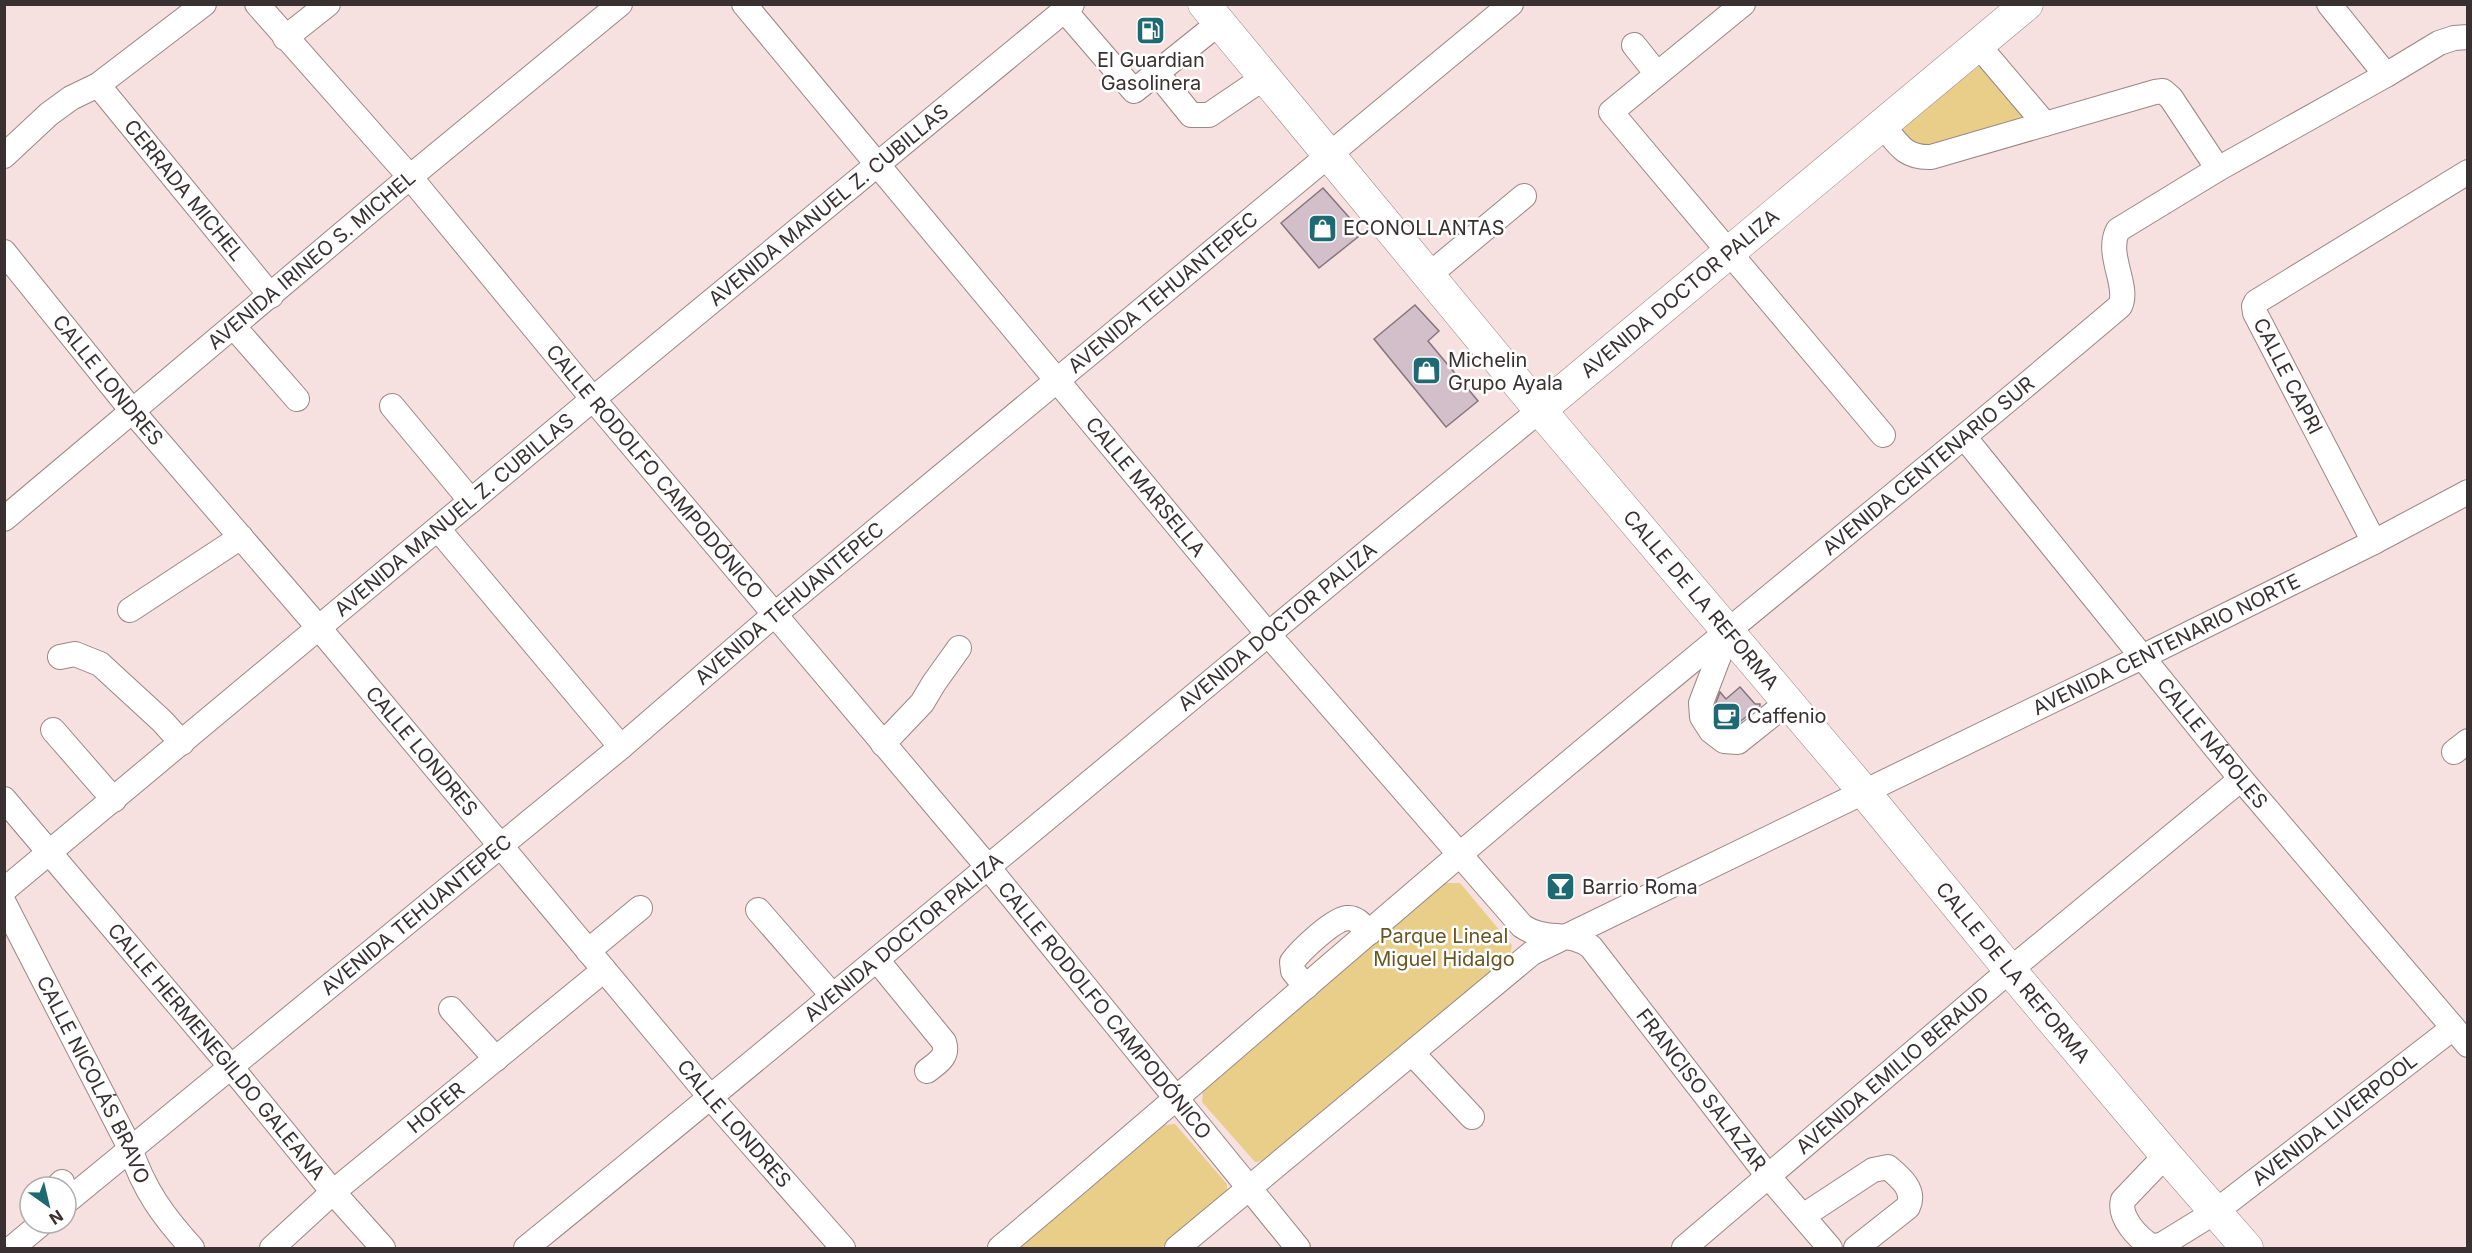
<svg xmlns="http://www.w3.org/2000/svg" width="2472" height="1253" font-family="Inter,sans-serif">
  <style>
    .green { fill: #e8ce89 }
    .building { fill: #d2bfc9; stroke: #85757d; stroke-width: 1.5 }
    .lines { fill: none; stroke-linecap: round; stroke-linejoin: round }
    .minor-casing { stroke: #9a8685; stroke-width: 26 }
    .major-casing { stroke: #9a8685; stroke-width: 33 }
    .minor { stroke: #fff; stroke-width: 24 }
    .major { stroke: #fff; stroke-width: 32 }
    .labels { text-anchor: middle; dominant-baseline: central; stroke-width: 5; stroke-linejoin: round; paint-order: stroke }
    .poi-label { font-size: 20px; fill: #393131; stroke: #fff; text-anchor: start }
    .street-label { font-size: 20px; fill: #393131; stroke: #fff }
    .park-label { font-size: 20px; fill: #685521; stroke: #fff }
  </style>
  <rect width="100%" height="100%" fill="#f7e1e0"/>
  <g class="green">
    <polygon points="1983,63 2023,113 2019,122 1928,151 1897,131"/>
    <polygon points="1445,883 1460,883 1512,945 1510,956 1266,1161 1255,1162 1202,1102 1203,1091"/>
    <polygon points="1175,1124 1227,1184 1227,1193 1161,1248 1018,1248 1164,1125"/>
  </g>
  <g class="building">
    <polygon points="1323,188 1363,233 1319,268 1281,223"/>
    <polygon points="1415,305 1439,331 1428,341 1478,401 1446,427 1374,339"/>
    <polygon points="1740,687 1755,704 1760,704 1760,706 1733,727 1729,727 1716,712 1715,705 1720,692 1726,699"/>
  </g>
  <g class="lines">
    <defs>
      <g id="minor">
        <path id="s1" d="M 257,4 L 410,177 L 593,399 L 987,866 L 1298,1248"/>
        <path id="s2" d="M 744,4 L 1267,633 L 1522,926 C 1545,942 1570,930 1591,947 L 1768,1176 L 1830,1248"/>
        <polyline points="1743,4 1611,112 1883,435"/>
        <polyline points="2329,4 2386,75"/>
        <polyline points="1065,11 1134,91 1219,23"/>
        <polyline points="285,38 328,4"/>
        <polyline points="1634,45 1657,74"/>
        <polyline points="1978,45 2045,124"/>
        <polyline points="1157,73 1191,115 1209,115 1265,77"/>
        <path id="s3" d="M 98,85 L 271,296"/>
        <path d="M 1882,124 C 1898,144 1904,158 1931,157 L 2155,92 L 2163,91 L 2171,98 L 2218,169"/>
        <polyline points="4,156 49,114 71,98 98,85 204,4"/>
        <path id="s4" d="M 4,252 L 133,412 L 319,628 L 711,1098 L 843,1248"/>
        <polyline points="1429,275 1524,196"/>
        <polyline points="234,327 297,399"/>
        <polyline points="392,406 471,501"/>
        <path id="s5" d="M 1965,438 L 2241,779 L 2468,1045"/>
        <path id="s6" d="M 4,519 L 410,177 L 620,4"/>
        <polyline points="438,529 621,747"/>
        <polyline points="2374,542 2255,313 2254,306 2256,302 2468,172"/>
        <polyline points="130,610 241,537"/>
        <polyline points="1727,635 1701,703 1702,717 1711,731 1724,741 1738,742 1788,702"/>
        <polyline points="60,657 75,654 100,664 162,721 182,743"/>
        <polyline points="53,730 114,800"/>
        <polyline points="883,744 922,703 934,683 959,648"/>
        <polyline points="2454,752 2468,741"/>
        <path id="s7" d="M 4,799 L 231,1067 L 333,1192 L 383,1248"/>
        <path id="s8" d="M 4,890 L 593,399 L 1072,4"/>
        <path id="s9" d="M 4,903 L 130,1148 C 144,1190 163,1216 192,1248"/>
        <polyline points="758,910 832,995"/>
        <polyline points="588,951 640,908"/>
        <path d="M 877,960 L 944,1042 C 949,1057 937,1063 927,1071"/>
        <path d="M 1306,987 L 1293,971 L 1292,962 C 1300,951 1332,920 1347,918 C 1357,917 1363,926 1369,933"/>
        <polyline points="451,1009 496,1059"/>
        <polyline points="1413,1054 1472,1117"/>
        <path id="s10" d="M 2166,1155 L 2123,1200 C 2118,1218 2139,1239 2153,1247 L 2163,1244 L 2215,1212 L 2453,1028"/>
        <polyline points="57,1187 62,1182"/>
        <path id="s11" d="M 66,1202 L 621,747 L 774,615 L 1511,4"/>
        <path d="M 1803,1216 L 1873,1170 L 1888,1167 C 1900,1177 1916,1190 1908,1207 L 1856,1248"/>
        <polyline points="12,1248 42,1223"/>
        <path id="s12" d="M 272,1248 L 333,1192 L 604,970"/>
        <path id="s13" d="M 526,1248 C 866,972 1200,688 1540,410"/>
        <path id="s14" d="M 1000,1248 C 1154,1119 1305,986 1458,856 C 1676,670 1901,492 2120,306 C 2130,287 2105,254 2118,230 L 2218,169 L 2386,75 L 2439,43 L 2454,38 L 2468,37"/>
        <path id="s15" d="M 1177,1248 L 1532,953 L 2142,657 L 2374,542 L 2468,492"/>
        <path id="s16" d="M 1684,1248 L 2010,970 L 2241,779"/>
      </g>
      <g id="major">
        <path id="s17" d="M 1204,4 L 1540,410 L 1865,793 L 2010,970 L 2166,1155 L 2247,1248"/>
        <path id="s18" d="M 1540,410 L 2027,4"/>
      </g>
    </defs>
    <use href="#minor" class="minor-casing"/>
    <use href="#major" class="major-casing"/>
    <use href="#minor" class="minor"/>
    <use href="#major" class="major"/>
  </g>
  <defs>
    <symbol id="fuel-square" viewBox="-11 -11 22 22"><rect x="-9" y="-9" width="18" height="18" rx="4" fill="#1e6972" stroke="#fff"/><path d="M-5.5-6h7V0h2V4h1.3V-2.5L3-4.5l.8-.8L6-3V5H2.5V1h-1V6h-7ZM-4.2-4.7v3.2H.2V-4.7Z" fill="#fff"/></symbol>
    <symbol id="shop-square" viewBox="-11 -11 22 22"><rect x="-9" y="-9" width="18" height="18" rx="4" fill="#1e6972" stroke="#fff"/><path d="M-5-2.5h2.3a2.7 3.5 0 0 1 5.4 0H5L5.5 6h-11ZM-1.5-2.5h3a1.5 2.3 0 0 0-3 0Z" fill="#fff"/></symbol>
    <symbol id="cafe-square" viewBox="-11 -11 22 22"><rect x="-9" y="-9" width="18" height="18" rx="4" fill="#1e6972" stroke="#fff"/><path d="M-5.5-4.5H6V0H3Q3 3.5 0 3.5H-2.5Q-5.5 3.5-5.5 0ZM3-3.2v2h1.7v-2ZM-6 4.5H4V6H-6Z" fill="#fff"/></symbol>
    <symbol id="bar-square" viewBox="-11 -11 22 22"><rect x="-9" y="-9" width="18" height="18" rx="4" fill="#1e6972" stroke="#fff"/><path d="M-6-5H6L.8 .8V4.5H3.5V6h-7V4.5H-.8V.8Z" fill="#fff"/></symbol>
  </defs>
  <g fill-rule="evenodd">
    <use href="#fuel-square" x="1134" y="14" width="33" height="33"/>
    <use href="#shop-square" x="1306" y="212" width="33" height="33"/>
    <use href="#shop-square" x="1410" y="354" width="33" height="33"/>
    <use href="#cafe-square" x="1710" y="700" width="33" height="33"/>
    <use href="#bar-square" x="1544" y="870" width="33" height="33"/>
  </g>
  <g class="labels">
    <g class="poi-label">
      <text x="1151" y="60" text-anchor="middle">El Guardian<tspan x="1151" dy="23">Gasolinera</tspan></text>
      <text x="1343" y="228">ECONOLLANTAS</text>
      <text x="1448" y="360">Michelin<tspan x="1448" dy="23">Grupo Ayala</tspan></text>
      <text x="1747" y="716">Caffenio</text>
      <text x="1582" y="887">Barrio Roma</text>
    </g>
    <g class="street-label">
      <text stroke="none"><textPath href="#s3" startOffset="136">CERRADA MICHEL</textPath></text>
      <text stroke="none"><textPath href="#s8" startOffset="1072">AVENIDA MANUEL Z. CUBILLAS</textPath></text>
      <text stroke="none"><textPath href="#s6" startOffset="402">AVENIDA IRINEO S. MICHEL</textPath></text>
      <text stroke="none"><textPath href="#s11" startOffset="1425">AVENIDA TEHUANTEPEC</textPath></text>
      <text stroke="none"><textPath href="#s18" startOffset="182">AVENIDA DOCTOR PALIZA</textPath></text>
      <text transform="translate(2288 376) rotate(63)">CALLE CAPRI</text>
      <text stroke="none"><textPath href="#s4" startOffset="165">CALLE LONDRES</textPath></text>
      <text stroke="none"><textPath href="#s14" startOffset="1214">AVENIDA CENTENARIO SUR</textPath></text>
      <text stroke="none"><textPath href="#s1" startOffset="614">CALLE RODOLFO CAMPODÓNICO</textPath></text>
      <text stroke="none"><textPath href="#s2" startOffset="628">CALLE MARSELLA</textPath></text>
      <text stroke="none"><textPath href="#s8" startOffset="586">AVENIDA MANUEL Z. CUBILLAS</textPath></text>
      <text stroke="none"><textPath href="#s17" startOffset="776">CALLE DE LA REFORMA</textPath></text>
      <text stroke="none"><textPath href="#s11" startOffset="939">AVENIDA TEHUANTEPEC</textPath></text>
      <text stroke="none"><textPath href="#s13" startOffset="975">AVENIDA DOCTOR PALIZA</textPath></text>
      <text stroke="none"><textPath href="#s15" startOffset="1167">AVENIDA CENTENARIO NORTE</textPath></text>
      <text stroke="none"><textPath href="#s5" startOffset="393">CALLE NÁPOLES</textPath></text>
      <text stroke="none"><textPath href="#s4" startOffset="651">CALLE LONDRES</textPath></text>
      <text stroke="none"><textPath href="#s11" startOffset="453">AVENIDA TEHUANTEPEC</textPath></text>
      <text stroke="none"><textPath href="#s13" startOffset="489">AVENIDA DOCTOR PALIZA</textPath></text>
      <text stroke="none"><textPath href="#s17" startOffset="1262">CALLE DE LA REFORMA</textPath></text>
      <text stroke="none"><textPath href="#s1" startOffset="1316">CALLE RODOLFO CAMPODÓNICO</textPath></text>
      <text stroke="none"><textPath href="#s7" startOffset="330">CALLE HERMENEGILDO GALEANA</textPath></text>
      <text stroke="none"><textPath href="#s16" startOffset="274">AVENIDA EMILIO BERAUD</textPath></text>
      <text stroke="none"><textPath href="#s9" startOffset="198">CALLE NICOLÁS BRAVO</textPath></text>
      <text stroke="none"><textPath href="#s2" startOffset="1460">FRANCISO SALAZAR</textPath></text>
      <text stroke="none"><textPath href="#s12" startOffset="216">HOFER</textPath></text>
      <text stroke="none"><textPath href="#s10" startOffset="344">AVENIDA LIVERPOOL</textPath></text>
      <text stroke="none"><textPath href="#s4" startOffset="1137">CALLE LONDRES</textPath></text>
    </g>
    <g class="park-label">
      <text x="1444" y="936">Parque Lineal<tspan x="1444" dy="23">Miguel Hidalgo</tspan></text>
    </g>
  </g>
  <rect width="2472" height="1253" fill="none" stroke="#393131" stroke-width="12"/>
  <g transform="translate(48 1205) rotate(146)"><circle r="28" fill="#ffffff" stroke="#b0adad" stroke-width="1.5"/>
  <path d="M0-4.5L10 22L0 15L-10 22Z" fill="#1e6972"/>
  <text y="-9" font-size="16" font-weight="bold" text-anchor="middle" fill="#393131">N</text>
  </g>
</svg>
